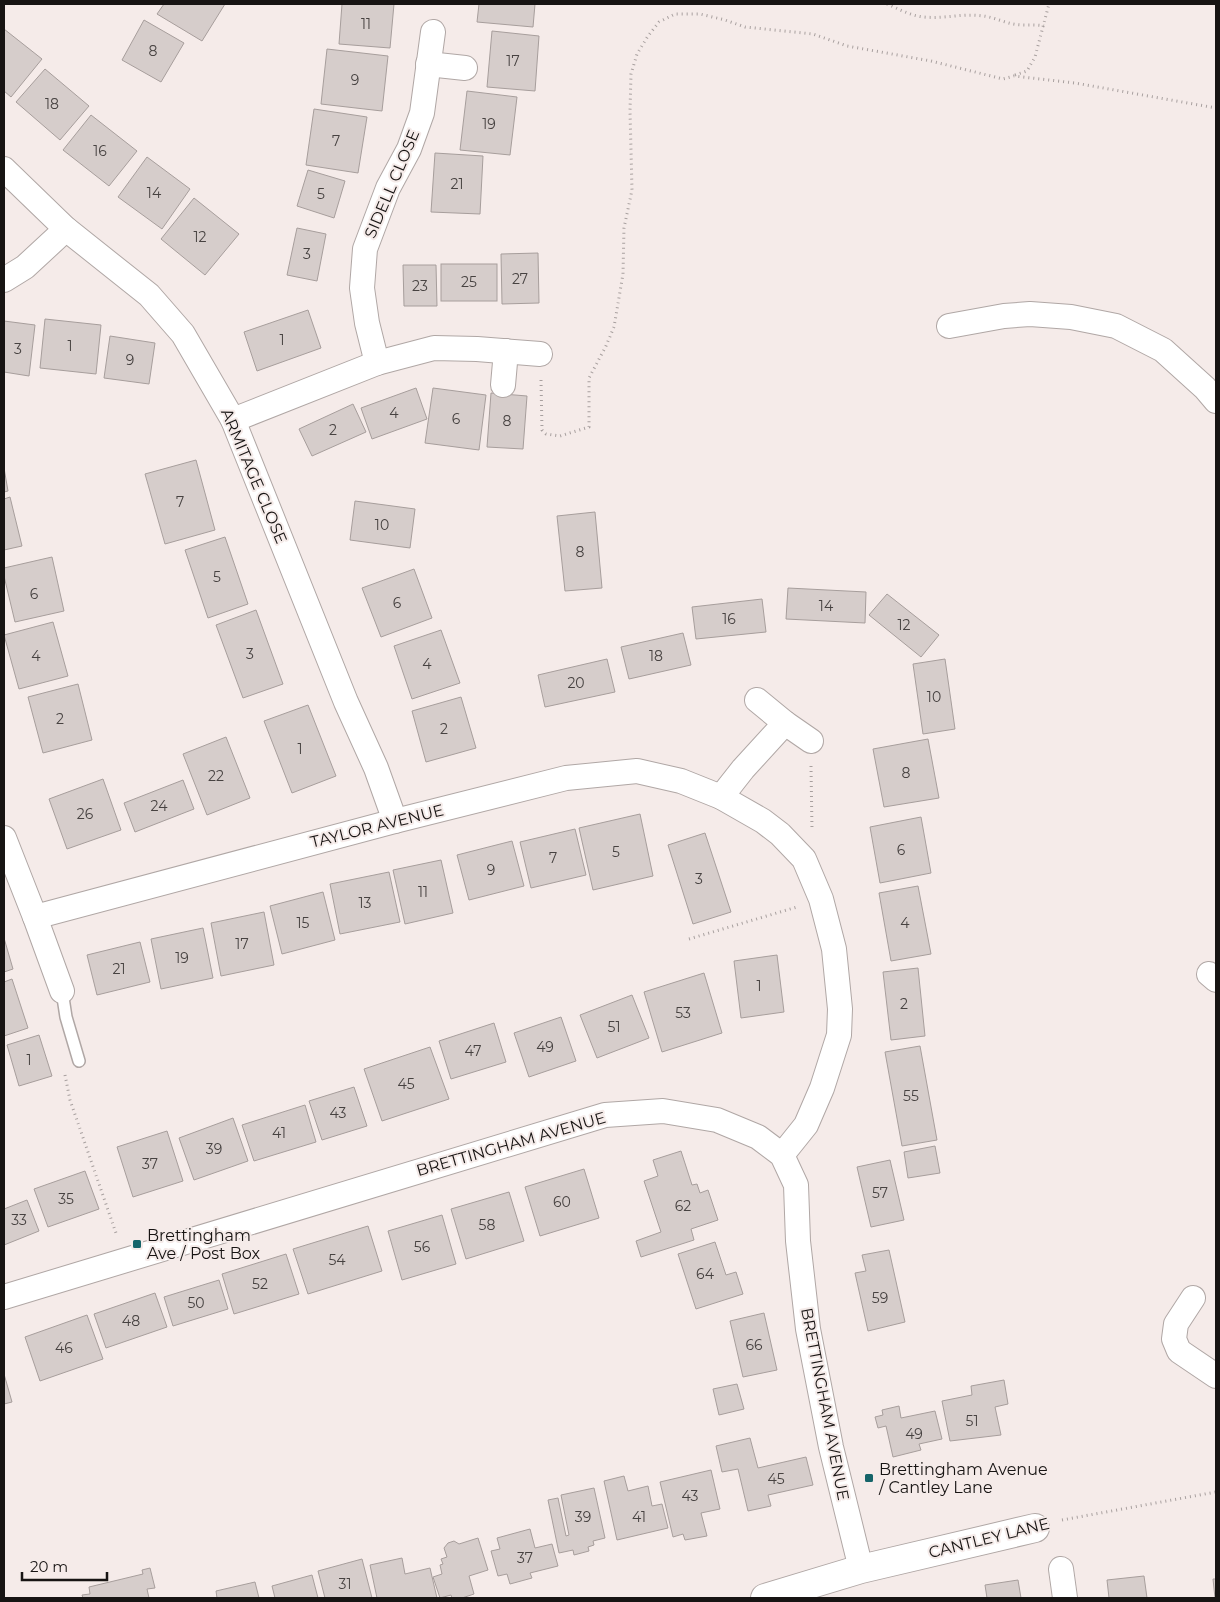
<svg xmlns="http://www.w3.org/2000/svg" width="1220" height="1602" font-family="Montserrat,sans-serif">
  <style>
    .building { fill: #d6cdcb; stroke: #a79e9c }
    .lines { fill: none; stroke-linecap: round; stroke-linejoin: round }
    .service-casing { stroke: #b0a7a5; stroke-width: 14 }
    .minor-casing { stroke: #b0a7a5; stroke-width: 26 }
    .tertiary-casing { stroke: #b0a7a5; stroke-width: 30 }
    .path { stroke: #a8a09f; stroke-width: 3; stroke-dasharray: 1 4; stroke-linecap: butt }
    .service { stroke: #fff; stroke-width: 11 }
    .minor { stroke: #fff; stroke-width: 24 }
    .tertiary { stroke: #fff; stroke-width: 28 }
    .poi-dot { fill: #156469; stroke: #f5ebe9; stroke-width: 2 }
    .labels { text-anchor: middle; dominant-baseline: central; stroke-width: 4; stroke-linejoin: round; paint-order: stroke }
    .number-label { font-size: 14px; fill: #474241 }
    .street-label { font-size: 16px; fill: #171413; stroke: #f5ebe9 }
    .poi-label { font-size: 16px; fill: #171413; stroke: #f5ebe9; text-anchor: start }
  </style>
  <rect width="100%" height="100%" fill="#f5ebe9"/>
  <g class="building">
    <polygon points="164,4 225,4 202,41 157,14"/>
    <polygon points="342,4 394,4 390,48 339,44"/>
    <polygon points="479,4 535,4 533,27 477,22"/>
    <polygon points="144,20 184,43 161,82 122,60"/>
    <polygon points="4,29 42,59 11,97 4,91"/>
    <polygon points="492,31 539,36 535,91 487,87"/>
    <polygon points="327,49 388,56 382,111 321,104"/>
    <polygon points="45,69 89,106 60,140 16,102"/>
    <polygon points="467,91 517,97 510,155 460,150"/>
    <polygon points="314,109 367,117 358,173 306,165"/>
    <polygon points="91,115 137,151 109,186 63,150"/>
    <polygon points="435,153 483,156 480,214 431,212"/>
    <polygon points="147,157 190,189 162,229 118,197"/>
    <polygon points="308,170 345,181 334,218 297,206"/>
    <polygon points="194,198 239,234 205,275 161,239"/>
    <polygon points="297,228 326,234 317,281 287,275"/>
    <polygon points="538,253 539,303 502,304 501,254"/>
    <rect x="441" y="264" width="56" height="37"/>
    <polygon points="403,265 436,265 437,306 404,306"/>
    <polygon points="308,310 321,348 257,371 244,332"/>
    <polygon points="45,319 101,325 96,374 40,368"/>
    <polygon points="4,321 35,325 29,376 4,372"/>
    <polygon points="110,336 155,343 149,384 104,378"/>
    <polygon points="416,388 427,419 372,439 361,408"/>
    <polygon points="433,388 486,395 479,450 425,443"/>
    <polygon points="491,393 527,396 523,449 487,447"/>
    <polygon points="353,404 366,432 312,456 299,429"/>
    <polygon points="196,460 215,530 165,544 145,474"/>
    <polygon points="4,468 8,491 4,492"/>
    <polygon points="10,497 22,546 4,550 4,499"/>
    <polygon points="355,501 415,509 410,548 350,540"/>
    <polygon points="595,512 602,588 565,591 557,516"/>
    <polygon points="225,537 248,604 208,618 185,550"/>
    <polygon points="52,557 64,611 15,622 4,576 4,568"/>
    <polygon points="414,569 432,618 381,637 362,588"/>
    <polygon points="788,588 866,592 865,623 786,619"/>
    <polygon points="887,594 939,635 921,657 869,615"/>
    <polygon points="762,599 766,632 696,639 692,607"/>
    <polygon points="256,610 283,684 243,698 216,625"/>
    <polygon points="53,622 68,676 19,689 4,635"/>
    <polygon points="441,630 460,683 412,699 394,646"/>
    <polygon points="683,633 691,665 629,679 621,647"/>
    <polygon points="607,659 615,692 545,707 538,675"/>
    <polygon points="945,659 955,729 923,734 913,664"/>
    <polygon points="78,684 92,740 43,753 28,697"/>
    <polygon points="461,697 476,748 426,762 412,711"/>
    <polygon points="308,705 336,776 292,793 264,721"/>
    <polygon points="226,737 250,798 207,815 183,754"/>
    <polygon points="928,739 939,798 884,807 873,749"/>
    <polygon points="103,779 121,830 67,849 49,799"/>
    <polygon points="183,780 194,809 135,832 124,803"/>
    <polygon points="640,814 653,876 593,890 579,828"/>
    <polygon points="921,817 931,873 880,883 870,827"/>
    <polygon points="575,829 586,875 531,888 520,842"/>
    <polygon points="705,833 731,912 693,924 668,845"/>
    <polygon points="512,841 524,886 469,900 457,855"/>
    <polygon points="441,860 453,913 405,924 393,870"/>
    <polygon points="389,872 400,922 340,934 330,884"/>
    <polygon points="918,886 931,954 891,961 879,893"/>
    <polygon points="323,892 335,940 282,954 270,906"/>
    <polygon points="264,912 274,965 221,976 211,923"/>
    <polygon points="203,928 213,978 161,989 151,939"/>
    <polygon points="4,938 13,969 4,972"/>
    <polygon points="140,942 150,982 97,995 87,955"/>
    <polygon points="777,955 784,1012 741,1018 734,961"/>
    <polygon points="918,968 925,1036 891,1040 883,972"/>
    <polygon points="704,973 722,1033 662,1052 644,992"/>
    <polygon points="12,979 28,1028 4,1036 4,982"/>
    <polygon points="632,995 649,1038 597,1058 580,1015"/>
    <polygon points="561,1017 576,1061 529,1077 514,1033"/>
    <polygon points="494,1023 506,1062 451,1079 439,1041"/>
    <polygon points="39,1035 52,1076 19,1086 7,1045"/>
    <polygon points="920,1046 937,1140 902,1146 885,1052"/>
    <polygon points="430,1047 449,1099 382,1121 364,1069"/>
    <polygon points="354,1087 367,1126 322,1140 309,1101"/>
    <polygon points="305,1105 316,1142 254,1161 242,1125"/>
    <polygon points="233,1118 248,1161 194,1180 179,1138"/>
    <polygon points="167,1131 183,1181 133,1197 117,1147"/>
    <polygon points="935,1146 940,1173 908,1178 904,1152"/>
    <polygon points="681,1151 692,1185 697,1184 700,1193 708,1190 718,1220 691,1229 694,1240 641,1257 636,1241 661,1232 644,1181 658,1176 653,1160"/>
    <polygon points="890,1160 904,1220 871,1227 857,1167"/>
    <polygon points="584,1169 599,1218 540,1236 525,1187"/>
    <polygon points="85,1171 99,1209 48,1227 34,1189"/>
    <polygon points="509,1192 524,1241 466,1259 451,1209"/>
    <polygon points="27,1200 39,1231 4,1245 4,1209"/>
    <polygon points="442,1215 456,1264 402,1280 388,1231"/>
    <polygon points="368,1226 382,1271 308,1294 293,1249"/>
    <polygon points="715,1242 726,1275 736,1272 743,1294 696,1309 678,1254"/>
    <polygon points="889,1250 905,1322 868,1331 855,1273 866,1271 862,1255"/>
    <polygon points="286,1254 299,1294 234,1314 222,1274"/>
    <polygon points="219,1280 228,1309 173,1326 164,1297"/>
    <polygon points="155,1293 167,1327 106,1348 94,1314"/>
    <polygon points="764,1313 777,1370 743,1377 730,1321"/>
    <polygon points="87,1315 103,1359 40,1381 25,1337"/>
    <polygon points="4,1374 12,1402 4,1404"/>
    <polygon points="1004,1380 1008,1404 995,1407 1001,1435 950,1441 942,1401 972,1395 971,1386"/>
    <polygon points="737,1384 744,1409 719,1415 713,1389"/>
    <polygon points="899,1406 901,1418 935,1411 942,1439 919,1444 921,1450 893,1457 886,1426 878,1428 875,1417 883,1415 882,1410"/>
    <polygon points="750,1438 758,1468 806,1457 813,1485 768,1495 771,1506 748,1511 738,1469 722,1472 716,1446"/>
    <polygon points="711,1470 720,1509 701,1513 707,1536 685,1540 683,1534 673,1537 660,1482"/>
    <polygon points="624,1476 628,1491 648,1486 652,1506 662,1504 668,1528 617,1540 604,1481"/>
    <polygon points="594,1488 605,1538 593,1541 594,1545 588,1547 589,1551 574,1555 573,1550 559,1553 548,1500 558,1498 566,1536 569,1535 561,1495"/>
    <polygon points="530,1529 535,1548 552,1544 558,1566 530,1573 532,1578 510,1584 507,1574 498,1576 491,1551 500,1549 497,1538"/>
    <polygon points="478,1538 488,1570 469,1576 474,1594 462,1598 452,1598 451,1595 440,1598 433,1577 442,1574 440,1565 443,1564 441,1559 447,1557 444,1548 448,1543 454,1541 459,1544"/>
    <polygon points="402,1558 405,1574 430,1568 437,1598 377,1598 370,1565"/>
    <polygon points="362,1559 372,1598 325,1598 318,1571"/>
    <polygon points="150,1568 155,1588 147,1589 149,1598 83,1598 82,1595 90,1594 89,1587 143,1574 142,1570"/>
    <polygon points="312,1575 318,1598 275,1598 272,1586"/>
    <polygon points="1144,1576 1147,1598 1109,1598 1107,1580"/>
    <polygon points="1213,1579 1216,1579 1216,1598 1215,1598"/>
    <polygon points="1018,1580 1021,1598 987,1598 985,1585"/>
    <polygon points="255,1582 259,1598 217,1598 216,1591"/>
  </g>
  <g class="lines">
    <defs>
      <polyline id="service" points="62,991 66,1017 79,1061"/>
      <g id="minor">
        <polyline points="428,64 465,68"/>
        <polyline points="4,169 66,229 149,295 183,334 233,420 346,702 376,768 395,821"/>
        <polyline points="4,280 25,267 66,229"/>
        <polyline points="949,326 1004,316 1030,314 1071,317 1116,326 1163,350 1205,388 1216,401"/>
        <polyline points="377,363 367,323 362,288 365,249 388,188 409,149 422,113 433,32"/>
        <polyline points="503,385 506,351"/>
        <polyline points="233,420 377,363 434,348 477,349 540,354"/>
        <polyline points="785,723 811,741"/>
        <polyline points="721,797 743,769 785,723 757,700"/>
        <polyline points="4,838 35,917 62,991"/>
        <polyline points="35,917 395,821 566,778 637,771 681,781 721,797 763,821 780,834 804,859 821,899 834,949 840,1009 839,1035 822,1088 806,1125 782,1155"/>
        <polyline points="1209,974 1216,980"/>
        <polyline points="4,1297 605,1115 663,1111 717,1120 758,1137 782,1155 796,1185 798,1241 808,1329 831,1447 861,1569"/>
        <polyline points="1193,1298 1176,1324 1174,1339 1179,1351 1216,1376"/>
        <polyline points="1061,1569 1065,1598"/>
      </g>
      <polyline id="tertiary" points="765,1598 861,1569 1035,1528"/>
    </defs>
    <use href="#service" class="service-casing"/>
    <use href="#minor" class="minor-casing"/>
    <use href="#tertiary" class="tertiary-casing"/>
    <g class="path">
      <path d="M 887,4 C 899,9 911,16 924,17 C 944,19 963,13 983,16 C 993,17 1003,22 1013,24 C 1023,26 1034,24 1044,26"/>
      <polyline points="1015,75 1027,71 1035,57 1049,4"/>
      <polyline points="541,380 542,430 546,434 560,436 589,427 589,378 606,346 614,327 623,274 624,228 632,190 630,111 631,74 637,54 648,36 659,22 675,14 700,14 725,20 745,27 813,34 847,46 931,61 1003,79 1014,76 1075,83 1216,108"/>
      <polyline points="811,766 812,830"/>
      <polyline points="689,939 797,907"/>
      <polyline points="65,1075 70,1100 117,1236"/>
      <polyline points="1062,1520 1216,1492"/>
    </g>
    <use href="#service" class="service"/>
    <use href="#minor" class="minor"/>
    <use href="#tertiary" class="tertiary"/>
  </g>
  <g class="poi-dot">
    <rect x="132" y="1239" width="10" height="10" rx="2.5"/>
    <rect x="864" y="1473" width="10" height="10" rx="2.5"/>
  </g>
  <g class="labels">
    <g class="number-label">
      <text x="366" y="24">11</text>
      <text x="153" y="51">8</text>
      <text x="513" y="61">17</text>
      <text x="355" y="80">9</text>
      <text x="52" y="104">18</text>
      <text x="489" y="124">19</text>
      <text x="336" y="141">7</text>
      <text x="100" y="151">16</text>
      <text x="457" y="184">21</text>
      <text x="154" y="193">14</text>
      <text x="321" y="194">5</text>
      <text x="200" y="237">12</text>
      <text x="307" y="254">3</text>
      <text x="520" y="279">27</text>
      <text x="469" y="282">25</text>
      <text x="420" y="286">23</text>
      <text x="282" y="340">1</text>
      <text x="70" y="346">1</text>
      <text x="18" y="349">3</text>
      <text x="130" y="360">9</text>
      <text x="394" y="413">4</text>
      <text x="456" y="419">6</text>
      <text x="507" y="421">8</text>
      <text x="333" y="430">2</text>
      <text x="180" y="502">7</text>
      <text x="382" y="525">10</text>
      <text x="580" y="552">8</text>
      <text x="217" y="577">5</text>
      <text x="34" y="594">6</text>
      <text x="397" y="603">6</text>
      <text x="826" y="606">14</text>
      <text x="729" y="619">16</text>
      <text x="904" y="625">12</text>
      <text x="250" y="654">3</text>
      <text x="36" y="656">4</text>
      <text x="656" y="656">18</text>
      <text x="427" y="664">4</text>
      <text x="576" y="683">20</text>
      <text x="934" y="697">10</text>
      <text x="60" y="719">2</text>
      <text x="444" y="729">2</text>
      <text x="300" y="749">1</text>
      <text x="906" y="773">8</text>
      <text x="216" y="776">22</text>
      <text x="159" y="806">24</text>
      <text x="85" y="814">26</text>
      <text x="901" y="850">6</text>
      <text x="616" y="852">5</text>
      <text x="553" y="858">7</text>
      <text x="491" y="870">9</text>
      <text x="699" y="879">3</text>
      <text x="423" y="892">11</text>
      <text x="365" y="903">13</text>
      <text x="303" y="923">15</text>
      <text x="905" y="923">4</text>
      <text x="242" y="944">17</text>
      <text x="182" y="958">19</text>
      <text x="119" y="969">21</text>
      <text x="759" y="986">1</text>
      <text x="904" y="1004">2</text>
      <text x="683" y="1013">53</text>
      <text x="614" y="1027">51</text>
      <text x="545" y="1047">49</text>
      <text x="473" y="1051">47</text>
      <text x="29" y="1060">1</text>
      <text x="406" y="1084">45</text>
      <text x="911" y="1096">55</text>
      <text x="338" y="1113">43</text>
      <text x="279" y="1133">41</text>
      <text x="214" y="1149">39</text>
      <text x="150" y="1164">37</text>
      <text x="880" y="1193">57</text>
      <text x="66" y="1199">35</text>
      <text x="562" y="1202">60</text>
      <text x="683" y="1206">62</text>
      <text x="19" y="1220">33</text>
      <text x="487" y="1225">58</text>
      <text x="422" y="1247">56</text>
      <text x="337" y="1260">54</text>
      <text x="705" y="1274">64</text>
      <text x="260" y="1284">52</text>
      <text x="880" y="1298">59</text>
      <text x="196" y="1303">50</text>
      <text x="131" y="1321">48</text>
      <text x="754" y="1345">66</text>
      <text x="64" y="1348">46</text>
      <text x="972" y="1421">51</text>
      <text x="914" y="1434">49</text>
      <text x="776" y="1479">45</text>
      <text x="690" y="1496">43</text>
      <text x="583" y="1517">39</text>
      <text x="639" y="1517">41</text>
      <text x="525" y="1558">37</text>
      <text x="345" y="1584">31</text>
    </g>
    <g class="street-label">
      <text transform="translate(392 184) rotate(-67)">SIDELL CLOSE</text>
      <text transform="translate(254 476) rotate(67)">ARMITAGE CLOSE</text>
      <text transform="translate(377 826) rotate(-14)">TAYLOR AVENUE</text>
      <text transform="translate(511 1144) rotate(-16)">BRETTINGHAM AVENUE</text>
      <text transform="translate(825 1404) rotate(79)">BRETTINGHAM AVENUE</text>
      <text transform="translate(989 1538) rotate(-14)">CANTLEY LANE</text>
    </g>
    <g class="poi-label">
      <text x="147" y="1235">Brettingham<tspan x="147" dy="18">Ave / Post Box</tspan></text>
      <text x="879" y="1469">Brettingham Avenue<tspan x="879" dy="18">/ Cantley Lane</tspan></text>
    </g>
  </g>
  <rect width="1220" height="1602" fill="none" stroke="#171413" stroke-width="10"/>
  <path d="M22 1572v8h85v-8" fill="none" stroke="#171413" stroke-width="2.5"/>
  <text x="30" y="1572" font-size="15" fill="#171413" stroke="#f5ebe9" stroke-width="4" paint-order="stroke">20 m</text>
</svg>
